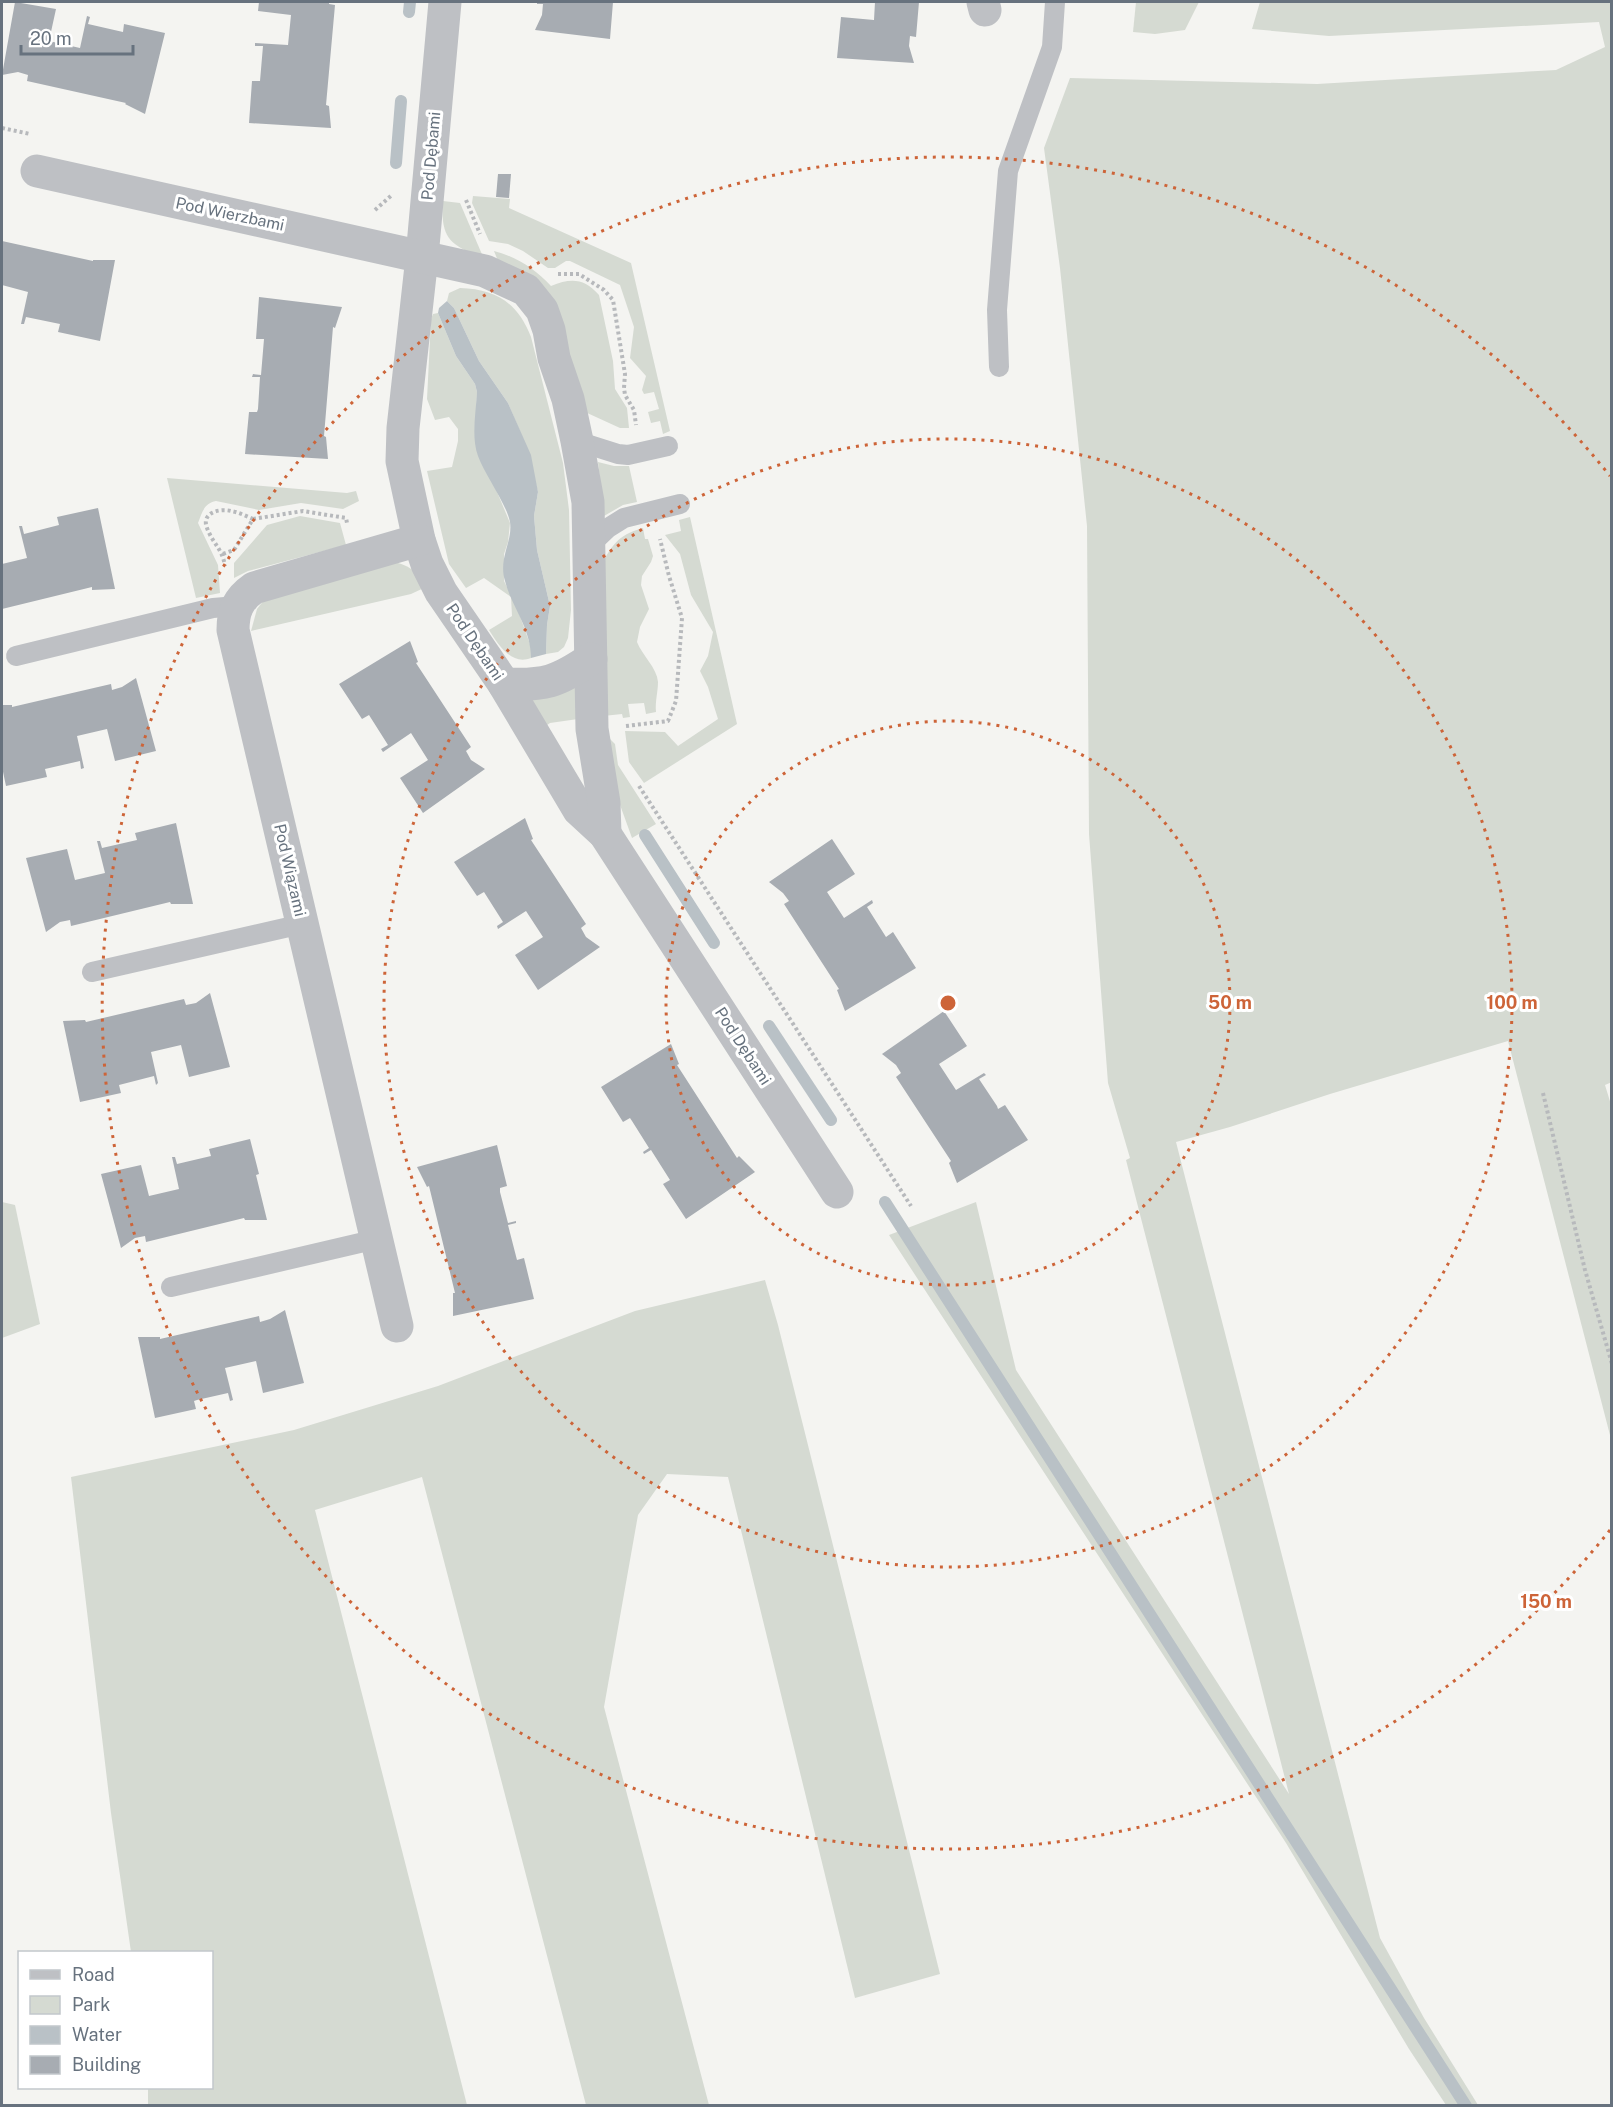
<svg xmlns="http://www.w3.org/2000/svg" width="1613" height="2107" font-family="'Public Sans',sans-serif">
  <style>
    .green { fill: #d5dad2 }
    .water { fill: #b9c1c6 }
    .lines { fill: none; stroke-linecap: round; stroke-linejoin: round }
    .stream { stroke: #b9c1c6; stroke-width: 12 }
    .building { fill: #a7acb2 }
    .path { stroke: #b7b9bc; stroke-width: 4; stroke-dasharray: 3 3; stroke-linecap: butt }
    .lane { stroke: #bec0c4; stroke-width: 20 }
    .street { stroke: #bec0c4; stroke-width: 33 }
    .ring { fill: none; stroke: #cd6438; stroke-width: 3; stroke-dasharray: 3 6 }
    .labels { text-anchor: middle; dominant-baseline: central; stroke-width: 6; stroke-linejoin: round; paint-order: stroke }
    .street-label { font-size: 16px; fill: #67727e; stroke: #fff }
    .centre { fill: #cd6438; stroke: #fff; stroke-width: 3 }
    .ring-label { font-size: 18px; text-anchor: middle; font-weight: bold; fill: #cd6438; stroke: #fff; stroke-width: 6; stroke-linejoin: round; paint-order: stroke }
  </style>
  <rect width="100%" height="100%" fill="#f4f4f1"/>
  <g class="green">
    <polygon points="1136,2 1199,2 1185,30 1155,34 1133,32"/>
    <polygon points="1260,2 1611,2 1612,1082 1605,1085 1612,1108 1611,1439 1508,1041 1330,1094 1230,1127 1176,1142 1380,1938 1424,2018 1478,2105 1446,2105 1409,2049 1286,1843 889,1235 976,1202 1016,1370 1289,1794 1126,1160 1130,1158 1108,1083 1089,834 1087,526 1060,268 1044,148 1070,78 1317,84 1556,70 1605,47 1599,22 1329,36 1252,29"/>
    <polygon points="473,196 510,199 509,208 631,263 670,431 663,434 660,421 651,423 648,412 659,409 654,392 644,394 642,390 646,376 630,358 634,327 620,285 570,261 566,261 555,268 548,268 523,251 508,244 489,241 472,203"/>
    <path d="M 443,201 L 460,203 L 484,259 C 451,245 440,240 443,201 Z"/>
    <path d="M 494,251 C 517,257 535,269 551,286 C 571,278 584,278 599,295 L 613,361 L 615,389 L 627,408 L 629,428 L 620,428 L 585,412 L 498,261 Z"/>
    <path d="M 460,288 C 496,289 518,303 531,337 L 563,463 L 569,510 L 571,610 L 568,638 L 564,647 L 558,652 L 546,654 L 547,625 L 550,606 L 537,550 L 534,516 L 538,492 L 525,443 L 508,403 L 479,361 L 454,308 L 447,301 L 449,293 Z"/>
    <path d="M 438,313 L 456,356 L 475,384 L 477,392 L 475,439 L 510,523 L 508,542 L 504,554 L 504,581 L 516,605 L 531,647 L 531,658 C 511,666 498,644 489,630 L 512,616 L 511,597 L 484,578 L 466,588 L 449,564 L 427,471 L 452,467 L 458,441 L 458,429 L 449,417 L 435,420 L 427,399 L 431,319 L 433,314 Z"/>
    <polygon points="598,462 614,466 629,466 637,502 623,505 604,516"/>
    <path d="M 167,478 L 347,493 L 356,491 L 359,501 L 343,509 L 301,503 L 259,510 L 216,501 C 204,503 202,513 198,523 L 218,565 L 220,593 L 196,598 Z"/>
    <polygon points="300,516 340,523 346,545 248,571 234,578 234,563 267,525"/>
    <polygon points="690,517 737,724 644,783 629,762 625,731 665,732 678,746 718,719 708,687 700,671 708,656 713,632 691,595 680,554 665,535 681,531 679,520"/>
    <path d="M 643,528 L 645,539 L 648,539 L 653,556 L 651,562 L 642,576 L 641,585 L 649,609 L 640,627 L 637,642 C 642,655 657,668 658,682 C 658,692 655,701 656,712 L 646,714 L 644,703 L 628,704 L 630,717 L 623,718 L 622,714 L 603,716 L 605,558 C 616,540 622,534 643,528 Z"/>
    <path d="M 394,562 C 411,566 417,572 426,587 L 411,594 L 251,631 L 257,609 L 264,600 Z"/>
    <polygon points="575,686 578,719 550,723 544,727 530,700"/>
    <polygon points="609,738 615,744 618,765 656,824 632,838 615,791"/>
    <polygon points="2,1202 15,1205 40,1324 2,1338"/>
    <polygon points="765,1280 778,1325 940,1974 855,1998 728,1477 667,1474 638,1515 604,1707 709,2105 586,2105 422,1477 315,1510 467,2105 148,2105 148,2088 212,2088 212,1952 131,1952 111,1813 71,1477 294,1430 438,1386 635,1311"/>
  </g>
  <path class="water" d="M 447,301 L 454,308 L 479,361 L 508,403 L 531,455 L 538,492 L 534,516 L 537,550 L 550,606 L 547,625 L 546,654 L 531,658 C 531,628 512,608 505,581 C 498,558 513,542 510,522 C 507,505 485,475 478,456 C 471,437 476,412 477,392 L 475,384 L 456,356 L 438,313 L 439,308 Z"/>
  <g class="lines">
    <g class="stream">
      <polyline points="409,12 410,2"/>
      <polyline points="396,163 401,101"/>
      <polyline points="645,835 714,943"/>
      <polyline points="769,1026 831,1120"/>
      <polyline points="885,1202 1466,2106"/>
    </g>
  </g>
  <g class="building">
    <polygon points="15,2 56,9 49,41 80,48 87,16 90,17 88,24 123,32 124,24 165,33 145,114 125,104 126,103 27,81 28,75 18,72 2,75"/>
    <polygon points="259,2 329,2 329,4 335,5 326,105 329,106 331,128 249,123 252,81 260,81 263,46 255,46 255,43 288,45 291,15 258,11"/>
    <polygon points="537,2 613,2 610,39 535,30 542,15 543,4 537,4"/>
    <polygon points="875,2 919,2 916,37 910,36 909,46 914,63 837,58 841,17 874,20"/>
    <polygon points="498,174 511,174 509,198 496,197"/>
    <polygon points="2,241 93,261 93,260 115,260 100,341 58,332 60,324 26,317 24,324 21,324 28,292 2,285"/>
    <polygon points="259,297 342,307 335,328 333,327 324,436 326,437 328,459 245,454 249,412 257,412 258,409 260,377 252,377 253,374 261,375 264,339 256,339"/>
    <polygon points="98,508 115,589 92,590 92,587 2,609 2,564 27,558 19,526 22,526 24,534 59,525 57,517"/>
    <polygon points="410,641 418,662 416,663 471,747 466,751 471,760 485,769 423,813 400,778 428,760 411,733 383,752 381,749 388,745 369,715 362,719 339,684"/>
    <polygon points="136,678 156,751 115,761 107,729 77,736 84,768 81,769 80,761 45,769 47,777 6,786 2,767 2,705 12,705 12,707 111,684 112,690 122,687"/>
    <polygon points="525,818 533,839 531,840 586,924 581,928 586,937 600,947 538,990 515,955 543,937 526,911 498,929 497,926 503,922 484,892 477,896 454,862"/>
    <polygon points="176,823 193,904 171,904 170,902 71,926 70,920 60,922 46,932 26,858 67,849 75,880 105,873 97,841 100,841 102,848 137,840 135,833"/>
    <polygon points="832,839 855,874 827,892 844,918 872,900 873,903 867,907 886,937 893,932 916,968 845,1011 837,990 839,989 784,904 789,901 783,893 769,882"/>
    <polygon points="210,993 230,1067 189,1077 181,1045 151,1052 158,1083 156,1085 154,1076 119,1085 121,1093 80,1102 63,1021 85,1020 86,1022 184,999 186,1005 196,1003"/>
    <polygon points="944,1011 967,1046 939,1064 956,1090 984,1073 986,1075 979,1079 997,1106 998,1109 1005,1105 1028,1140 957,1183 949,1163 951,1161 896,1077 901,1073 896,1065 882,1054"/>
    <polygon points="671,1044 679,1064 677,1065 737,1158 739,1156 755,1172 686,1219 663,1184 670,1180 651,1150 644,1154 643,1152 649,1148 632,1121 630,1118 623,1122 601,1087"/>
    <polygon points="250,1139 259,1174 256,1175 267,1220 245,1220 244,1218 146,1242 145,1236 135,1238 121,1248 101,1174 141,1165 149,1196 179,1189 172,1157 175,1157 177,1164 211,1156 209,1149"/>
    <polygon points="497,1145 507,1186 500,1188 500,1192 508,1223 516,1221 516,1223 508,1225 517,1260 524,1258 534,1299 453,1316 453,1293 455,1293 429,1186 427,1187 417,1167"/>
    <polygon points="285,1310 304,1383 263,1393 256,1361 225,1368 233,1400 230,1401 228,1393 197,1400 194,1401 196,1409 155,1418 138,1337 160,1337 160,1339 259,1316 260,1322 270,1319"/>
  </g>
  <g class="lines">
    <g class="path">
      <polyline points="2,128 30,134"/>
      <polyline points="466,200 480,234"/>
      <polyline points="375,210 392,195"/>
      <polyline points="558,274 579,274 604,290 613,300 625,374 624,388 625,395 634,410 636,425"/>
      <polyline points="253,519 303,511 346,518 347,523"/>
      <path d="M 223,554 L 234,550 L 253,519 C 246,516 238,512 231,511 C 219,508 201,513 207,528 C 213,544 222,548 225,566"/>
      <polyline points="626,726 668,721 676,701 682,618 669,576 660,539"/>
      <polyline points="639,786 911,1206"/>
      <polyline points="1543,1093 1585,1270 1612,1364"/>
    </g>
    <g class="lane">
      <polyline points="999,367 997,310 1008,171 1052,47 1055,2"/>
      <polyline points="577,441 618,454 628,455 668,446"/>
      <polyline points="589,546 608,528 624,518 680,504"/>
      <polyline points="16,656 213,608 237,606"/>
      <polyline points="92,972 302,924"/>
      <polyline points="171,1287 377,1239"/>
    </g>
    <g class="street">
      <polyline points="445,2 422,257 403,428 402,461 419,540 427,564 441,592 504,684 579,810 605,834 837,1192"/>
      <polyline points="983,2 985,10"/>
      <polyline points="37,171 485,271 526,290 542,310 549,330 554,358 568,399 577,441 588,502 592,729 604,803 605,834"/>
      <path d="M 504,684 C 545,686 557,682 591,659"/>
      <path d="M 397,1326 L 233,630 C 233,611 238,599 254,588 L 419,540"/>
    </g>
  </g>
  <g class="ring">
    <circle cx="948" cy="1003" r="282"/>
    <circle cx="948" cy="1003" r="564"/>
    <path d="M1610 1530A846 846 0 1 1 1610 476"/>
  </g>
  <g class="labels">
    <g class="street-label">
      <text transform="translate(431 156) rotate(-85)">Pod Dębami</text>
      <text transform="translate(230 214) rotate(12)">Pod Wierzbami</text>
      <text transform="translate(475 642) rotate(56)">Pod Dębami</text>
      <text transform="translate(290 870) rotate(77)">Pod Wiązami</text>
      <text transform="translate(743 1046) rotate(57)">Pod Dębami</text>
    </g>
  </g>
  <circle cx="948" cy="1003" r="9" class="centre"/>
  <g class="ring-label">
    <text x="1230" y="1009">50 m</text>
    <text x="1512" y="1009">100 m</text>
    <text x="1546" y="1608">150 m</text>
  </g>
  <rect width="1613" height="2107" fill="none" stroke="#67727e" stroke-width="6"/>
  <rect x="18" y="1951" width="195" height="138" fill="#ffffff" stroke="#c2c7cb" stroke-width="1.5"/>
  <rect x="30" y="1970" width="30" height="9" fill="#bec0c4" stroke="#c2c7cb" stroke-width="1.5"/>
  <text x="72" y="1981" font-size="18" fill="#67727e">Road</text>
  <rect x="30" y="1996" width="30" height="18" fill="#d5dad2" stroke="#c2c7cb" stroke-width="1.5"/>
  <text x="72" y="2011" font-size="18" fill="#67727e">Park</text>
  <rect x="30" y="2026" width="30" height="18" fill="#b9c1c6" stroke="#c2c7cb" stroke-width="1.5"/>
  <text x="72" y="2041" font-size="18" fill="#67727e">Water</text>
  <rect x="30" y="2056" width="30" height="18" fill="#a7acb2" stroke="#c2c7cb" stroke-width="1.5"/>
  <text x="72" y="2071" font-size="18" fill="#67727e">Building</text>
  <path d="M21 45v9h112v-9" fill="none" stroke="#67727e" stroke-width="3"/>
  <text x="30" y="45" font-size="18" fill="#67727e" stroke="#ffffff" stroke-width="4.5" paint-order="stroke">20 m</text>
</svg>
